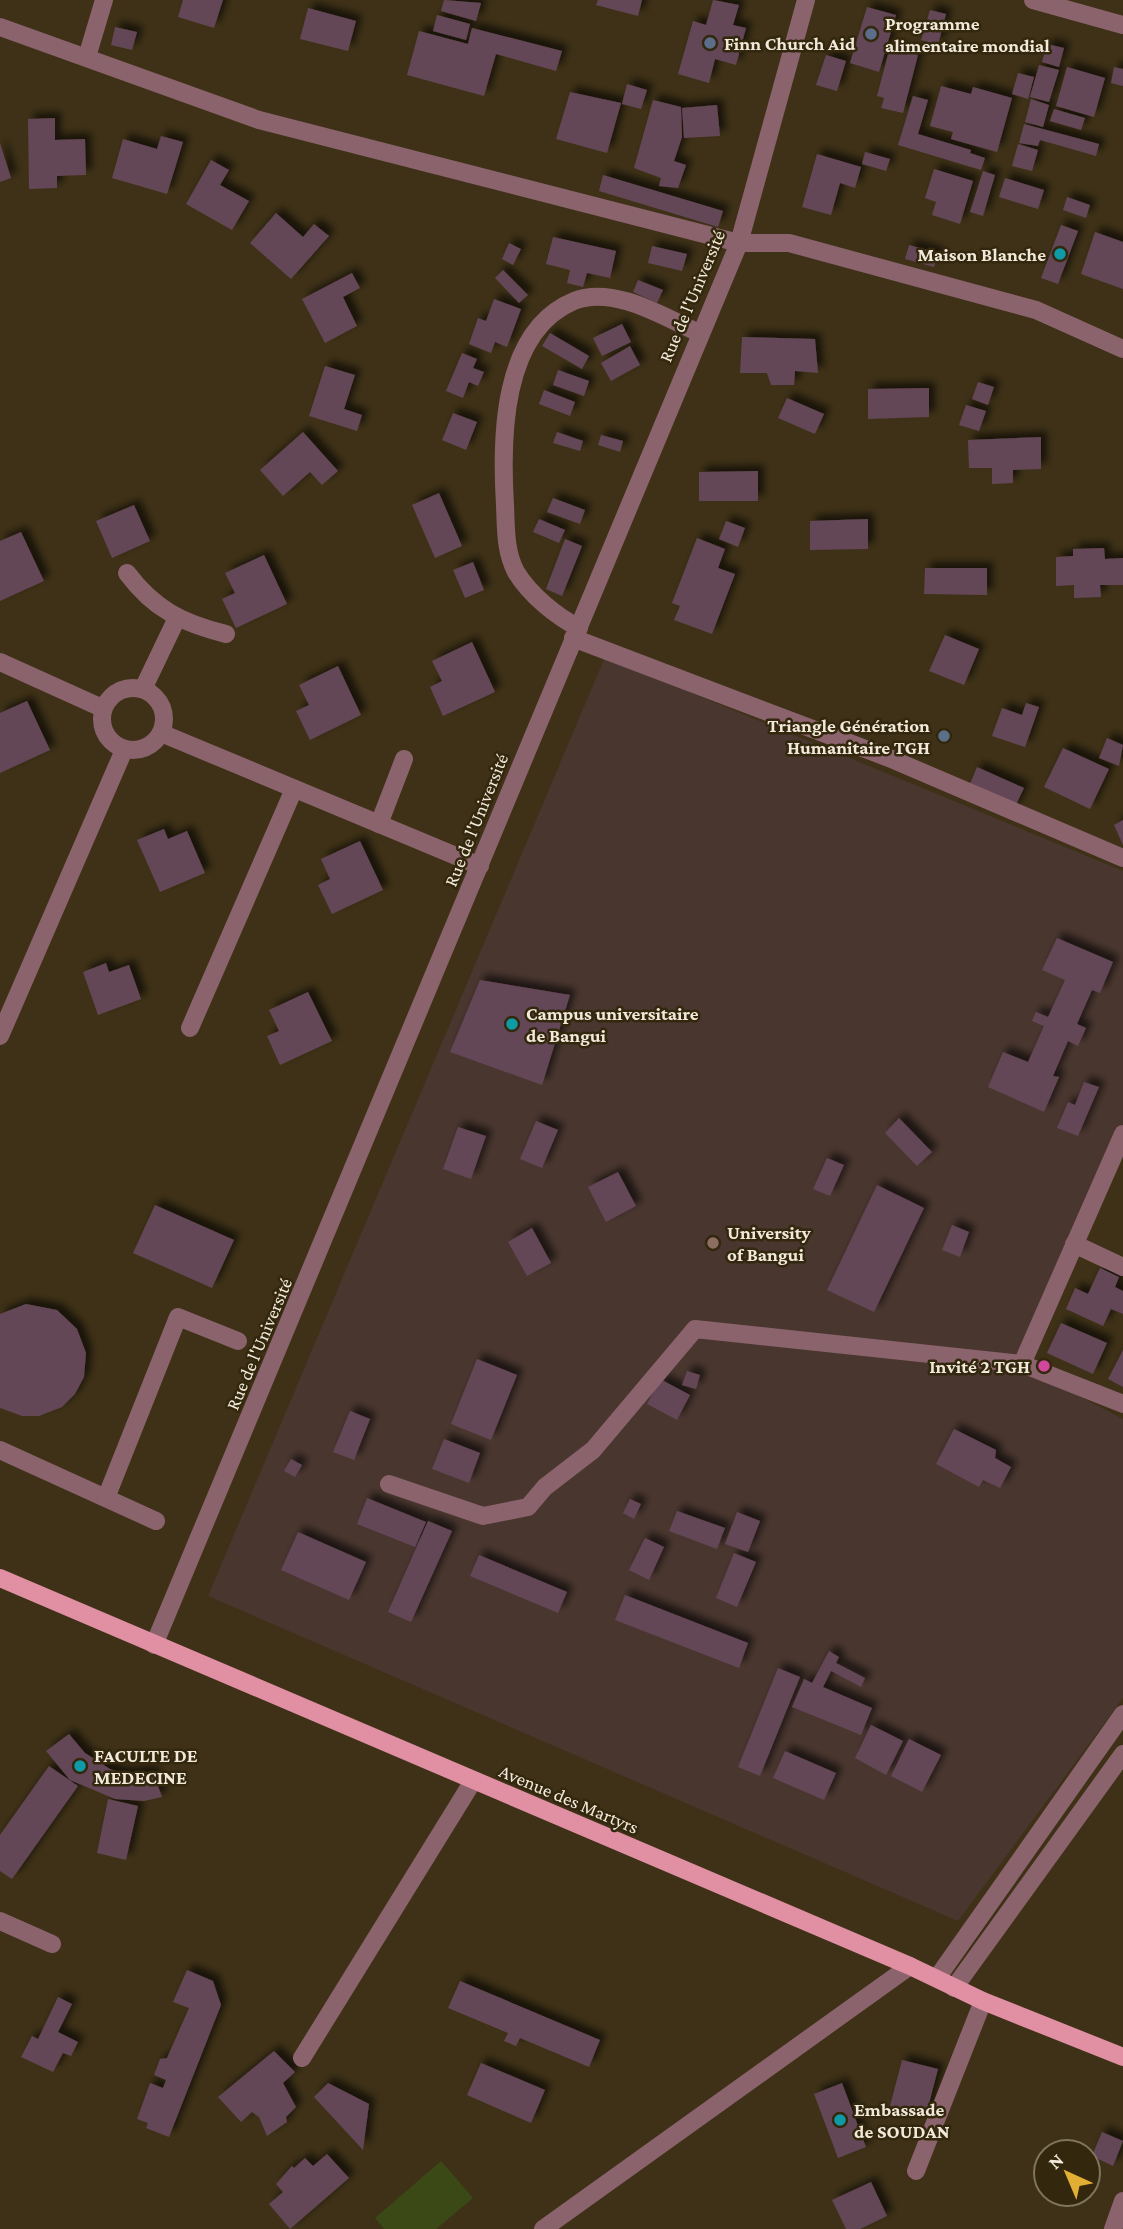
<svg xmlns="http://www.w3.org/2000/svg" width="1123" height="2229" font-family="'Crimson Pro',serif">
  <style>
    .education { fill: #49362f }
    .green { fill: #3a4916 }
    .building { fill: #634756; filter: url(#shadow) }
    .lines { fill: none; stroke-linecap: round; stroke-linejoin: round }
    .minor { stroke: #8b636c; stroke-width: 18 }
    .major { stroke: #e190a3; stroke-width: 18 }
    .service-dot { fill: #5c6f8a; stroke: #33270d; stroke-width: 2.5 }
    .culture-dot { fill: #0f9aa8; stroke: #33270d; stroke-width: 2.5 }
    .education-dot { fill: #8d6e63; stroke: #33270d; stroke-width: 2.5 }
    .hotel-dot { fill: #d1479c; stroke: #33270d; stroke-width: 2.5 }
    .labels { text-anchor: middle; dominant-baseline: central; stroke-width: 5; stroke-linejoin: round; paint-order: stroke }
    .poi-label { font-size: 19px; font-weight: bold; fill: #f1e9da; stroke: #33270d; text-anchor: start }
    .street-label { font-size: 19px; fill: #f1e9da; stroke: #33270d }
  </style>
  <defs>
    <filter id="shadow"><feDropShadow dx="6" dy="-6" stdDeviation="3.5" flood-color="#0009"/></filter>
  </defs>
  <rect width="100%" height="100%" fill="#3e3117"/>
  <polygon class="education" points="605,657 1123,871 1123,1124 1014,1362 1123,1419 1123,1698 958,1921 208,1596"/>
  <polygon class="green" points="441,2161 473,2198 436,2229 384,2229 375,2218"/>
  <g class="building">
    <polygon points="183,0 223,0 214,28 178,17"/>
    <polygon points="444,0 481,3 476,21 441,11"/>
    <polygon points="598,0 642,0 638,16 596,5"/>
    <polygon points="713,0 739,5 733,25 746,28 736,65 715,59 709,83 678,74 693,21 706,25"/>
    <polygon points="867,7 896,15 879,72 850,63"/>
    <polygon points="308,8 356,21 348,51 300,39"/>
    <polygon points="930,10 946,14 938,45 921,40"/>
    <polygon points="437,15 470,24 466,40 433,31"/>
    <polygon points="115,27 137,32 132,50 111,45"/>
    <polygon points="472,28 562,51 556,71 496,54 484,96 407,75 419,31 468,44"/>
    <polygon points="1047,44 1064,48 1059,67 1042,62"/>
    <polygon points="890,47 918,55 903,113 881,108 884,98 877,96"/>
    <polygon points="826,55 846,61 837,91 816,85"/>
    <polygon points="1039,65 1059,70 1049,102 1030,97"/>
    <polygon points="1067,67 1105,78 1094,117 1056,106"/>
    <polygon points="1114,67 1123,69 1123,86 1111,83"/>
    <polygon points="1018,73 1034,77 1028,99 1012,94"/>
    <polygon points="627,84 647,90 641,109 622,104"/>
    <polygon points="941,86 971,94 973,87 1012,98 997,152 951,139 953,132 930,126"/>
    <polygon points="570,92 621,103 607,153 556,139"/>
    <polygon points="913,96 928,100 918,134 971,150 970,153 985,158 981,170 898,145"/>
    <polygon points="1031,99 1049,105 1043,127 1025,122"/>
    <polygon points="653,100 681,107 682,137 674,161 686,165 678,188 659,186 661,178 634,168"/>
    <polygon points="717,105 720,136 684,138 682,108"/>
    <polygon points="1054,109 1085,118 1081,130 1050,121"/>
    <polygon points="55,118 55,140 85,139 86,175 57,176 57,188 29,189 28,119"/>
    <polygon points="1024,124 1099,144 1096,156 1040,140 1038,146 1019,143"/>
    <polygon points="161,136 183,142 167,194 112,178 123,139 157,149"/>
    <polygon points="0,143 11,178 0,182"/>
    <polygon points="1018,144 1038,150 1032,171 1012,166"/>
    <polygon points="865,152 890,159 886,171 862,164"/>
    <polygon points="817,154 861,167 855,188 840,183 831,215 802,207"/>
    <polygon points="211,160 229,170 220,185 249,201 232,230 186,204"/>
    <polygon points="934,169 973,181 960,224 932,215 936,202 925,198"/>
    <polygon points="983,171 995,175 983,216 970,212"/>
    <polygon points="603,175 723,211 718,227 599,191"/>
    <polygon points="1005,178 1044,190 1038,209 999,197"/>
    <polygon points="1067,197 1090,205 1086,218 1063,210"/>
    <polygon points="276,213 303,237 314,224 329,236 291,279 250,243"/>
    <polygon points="1061,225 1078,231 1058,284 1041,278"/>
    <polygon points="1095,232 1123,242 1123,289 1081,274"/>
    <polygon points="553,237 616,251 610,278 587,273 583,287 567,283 570,270 546,264"/>
    <polygon points="509,243 521,249 513,265 502,259"/>
    <polygon points="909,245 938,253 934,267 905,259"/>
    <polygon points="652,246 687,254 682,271 648,263"/>
    <polygon points="503,270 528,295 519,303 495,278"/>
    <polygon points="352,273 360,288 343,297 357,326 325,343 302,299"/>
    <polygon points="638,280 663,290 657,303 633,292"/>
    <polygon points="494,299 521,309 507,347 495,342 491,353 469,344 478,318 486,321"/>
    <polygon points="622,324 631,342 602,356 593,338"/>
    <polygon points="550,333 589,356 582,369 542,346"/>
    <polygon points="742,337 815,339 818,373 795,371 794,385 771,385 767,373 740,373"/>
    <polygon points="630,346 640,365 611,381 601,363"/>
    <polygon points="462,353 477,359 473,368 484,372 478,386 469,382 463,398 446,391"/>
    <polygon points="325,366 355,375 344,409 362,415 357,431 309,416"/>
    <polygon points="558,370 589,381 584,396 553,385"/>
    <polygon points="978,382 994,387 988,405 972,399"/>
    <polygon points="929,388 929,417 868,419 868,389"/>
    <polygon points="544,390 575,402 570,416 539,404"/>
    <polygon points="787,398 824,414 815,434 778,418"/>
    <polygon points="966,405 986,411 979,431 959,425"/>
    <polygon points="453,413 477,422 466,450 442,440"/>
    <polygon points="303,432 338,471 322,485 310,472 283,496 260,470"/>
    <polygon points="557,432 583,441 580,451 553,443"/>
    <polygon points="601,435 623,441 620,452 598,445"/>
    <polygon points="1041,437 1041,469 1013,470 1013,483 992,484 992,468 969,468 968,440"/>
    <polygon points="758,471 758,501 699,501 699,472"/>
    <polygon points="439,493 462,546 435,558 412,505"/>
    <polygon points="553,498 585,510 580,524 547,512"/>
    <polygon points="134,505 150,541 112,558 96,521"/>
    <polygon points="539,519 565,530 559,543 533,532"/>
    <polygon points="868,519 868,549 810,550 810,521"/>
    <polygon points="726,521 745,528 738,547 719,539"/>
    <polygon points="21,532 44,581 0,601 0,541"/>
    <polygon points="697,538 725,549 718,568 735,574 712,634 674,620 680,606 672,603"/>
    <polygon points="565,539 582,546 562,596 546,589"/>
    <polygon points="1104,548 1105,559 1123,558 1123,585 1100,585 1101,597 1074,598 1074,585 1056,586 1056,557 1073,556 1073,549"/>
    <polygon points="264,555 287,604 236,628 222,599 235,593 225,573"/>
    <polygon points="473,562 484,590 465,598 453,570"/>
    <polygon points="925,568 987,568 987,595 924,594"/>
    <polygon points="945,635 979,649 964,685 929,671"/>
    <polygon points="472,642 495,692 443,716 430,687 442,681 432,661"/>
    <polygon points="338,666 361,715 310,740 296,711 309,705 299,685"/>
    <polygon points="27,701 50,750 0,773 0,713"/>
    <polygon points="1026,703 1039,707 1025,747 992,736 1002,708 1022,715"/>
    <polygon points="1107,738 1123,745 1119,766 1099,758"/>
    <polygon points="1063,748 1109,769 1090,809 1044,787"/>
    <polygon points="977,767 1024,788 1013,811 967,791"/>
    <polygon points="1123,820 1123,845 1114,825"/>
    <polygon points="164,829 168,839 187,831 205,873 160,892 137,840"/>
    <polygon points="360,841 383,890 332,914 318,885 330,879 321,859"/>
    <polygon points="1057,938 1113,962 1100,993 1092,990 1077,1024 1086,1028 1078,1046 1068,1041 1053,1076 1059,1077 1044,1112 988,1087 1003,1052 1028,1062 1044,1026 1032,1021 1036,1012 1048,1017 1065,980 1042,970"/>
    <polygon points="106,963 109,972 129,965 141,999 98,1015 83,972"/>
    <polygon points="480,980 570,995 542,1085 450,1052"/>
    <polygon points="308,992 332,1041 280,1065 267,1036 279,1031 269,1010"/>
    <polygon points="1084,1082 1099,1087 1078,1136 1057,1128 1068,1102 1075,1105"/>
    <polygon points="899,1118 932,1152 917,1166 885,1133"/>
    <polygon points="536,1121 558,1130 542,1168 520,1159"/>
    <polygon points="458,1127 486,1136 471,1179 443,1169"/>
    <polygon points="827,1158 844,1165 830,1196 813,1189"/>
    <polygon points="618,1172 636,1206 606,1222 588,1187"/>
    <polygon points="877,1185 924,1208 874,1312 827,1290"/>
    <polygon points="155,1205 234,1240 212,1288 133,1253"/>
    <polygon points="952,1225 969,1232 960,1257 942,1250"/>
    <polygon points="532,1228 551,1263 527,1276 508,1242"/>
    <polygon points="1100,1268 1119,1277 1115,1287 1123,1291 1123,1314 1111,1309 1103,1326 1066,1309 1075,1288 1088,1294"/>
    <polygon points="26,1304 57,1310 77,1329 86,1353 84,1377 75,1394 62,1407 39,1416 22,1416 0,1408 0,1314"/>
    <polygon points="1061,1323 1107,1343 1093,1374 1047,1353"/>
    <polygon points="1123,1350 1123,1387 1108,1379"/>
    <polygon points="477,1359 517,1375 491,1440 451,1424"/>
    <polygon points="687,1371 700,1375 696,1389 682,1385"/>
    <polygon points="660,1379 690,1395 677,1420 647,1404"/>
    <polygon points="350,1411 370,1419 354,1460 333,1452"/>
    <polygon points="954,1429 996,1450 995,1458 1011,1467 1000,1488 983,1480 979,1487 936,1464"/>
    <polygon points="444,1439 480,1453 469,1483 432,1469"/>
    <polygon points="291,1459 302,1465 295,1477 284,1471"/>
    <polygon points="367,1498 426,1522 415,1547 357,1524"/>
    <polygon points="630,1499 641,1504 634,1519 623,1513"/>
    <polygon points="677,1511 725,1528 717,1549 669,1531"/>
    <polygon points="737,1512 760,1521 748,1552 725,1544"/>
    <polygon points="428,1521 452,1531 411,1622 388,1612"/>
    <polygon points="298,1532 366,1562 349,1600 281,1570"/>
    <polygon points="645,1538 664,1547 649,1580 629,1570"/>
    <polygon points="734,1553 756,1562 737,1607 716,1598"/>
    <polygon points="479,1555 567,1592 558,1613 470,1576"/>
    <polygon points="625,1595 748,1643 739,1668 615,1620"/>
    <polygon points="829,1651 839,1657 836,1663 865,1678 861,1687 831,1671 823,1687 872,1708 861,1735 792,1707 804,1679 812,1683"/>
    <polygon points="778,1668 800,1677 760,1776 738,1767"/>
    <polygon points="871,1725 903,1741 886,1775 855,1758"/>
    <polygon points="69,1734 85,1753 110,1769 122,1773 153,1772 162,1797 144,1801 115,1799 70,1780 46,1751"/>
    <polygon points="909,1739 941,1755 922,1792 891,1776"/>
    <polygon points="785,1751 836,1773 824,1800 773,1778"/>
    <polygon points="49,1766 78,1786 12,1879 0,1871 0,1835"/>
    <polygon points="108,1799 138,1806 126,1860 97,1853"/>
    <polygon points="187,1970 213,1981 221,2005 169,2137 146,2128 148,2123 137,2119 150,2083 163,2088 166,2080 154,2075 160,2059 167,2058 189,2008 173,2002"/>
    <polygon points="460,1981 600,2040 589,2067 520,2038 516,2046 504,2041 508,2033 448,2008"/>
    <polygon points="58,1997 72,2004 58,2032 78,2042 71,2056 63,2053 53,2072 21,2057 32,2036 38,2039"/>
    <polygon points="274,2051 295,2072 283,2083 296,2107 286,2117 287,2122 267,2136 259,2117 252,2112 241,2122 218,2097"/>
    <polygon points="902,2060 938,2069 926,2115 890,2106"/>
    <polygon points="481,2063 545,2090 531,2123 467,2095"/>
    <polygon points="328,2083 369,2104 363,2150 314,2097"/>
    <polygon points="842,2083 866,2147 838,2158 814,2094"/>
    <polygon points="1102,2132 1123,2141 1113,2166 1092,2156"/>
    <polygon points="327,2154 349,2178 290,2229 269,2204 283,2192 276,2184 292,2166 294,2168 305,2158 313,2166"/>
    <polygon points="871,2182 887,2216 860,2229 846,2229 832,2200"/>
  </g>
  <g class="lines">
    <g class="minor">
      <polyline points="1033,0 1123,25"/>
      <polyline points="0,27 259,120 739,243 789,243 1036,310 1123,349"/>
      <polyline points="87,57 104,0"/>
      <path d="M 127,573 C 154,609 182,623 226,634"/>
      <path d="M 579,628 C 556,616 530,595 516,572 C 505,551 506,528 505,505 C 501,440 501,331 574,301 C 613,285 664,317 699,333"/>
      <polyline points="573,638 889,758 1123,858"/>
      <polyline points="0,662 102,708"/>
      <circle cx="133" cy="719" r="31"/>
      <polyline points="143,689 177,618"/>
      <polyline points="161,733 480,866"/>
      <polyline points="379,824 404,759"/>
      <polyline points="190,1028 294,789"/>
      <polyline points="0,1036 124,750"/>
      <polyline points="1074,1244 1123,1267"/>
      <polyline points="1022,1364 1123,1134"/>
      <polyline points="0,1450 156,1521"/>
      <polyline points="389,1484 483,1516 528,1507 545,1487 593,1450 695,1329 1022,1364 1123,1404"/>
      <polyline points="106,1498 178,1317 238,1341"/>
      <polyline points="154,1645 739,243 806,0"/>
      <polyline points="0,1921 52,1944"/>
      <polyline points="937,1978 1123,1714"/>
      <polyline points="954,1988 1123,1754"/>
      <polyline points="302,2058 473,1781"/>
      <polyline points="916,2171 983,2001"/>
      <polyline points="543,2229 910,1966"/>
      <polyline points="1113,2229 1123,2201"/>
    </g>
    <polyline class="major" points="0,1578 910,1966 983,2001 1123,2057"/>
  </g>
  <g class="service-dot">
    <circle cx="871" cy="34" r="7"/>
    <circle cx="710" cy="43" r="7"/>
    <circle cx="944" cy="736" r="7"/>
  </g>
  <g class="culture-dot">
    <circle cx="1060" cy="254" r="7"/>
    <circle cx="512" cy="1024" r="7"/>
    <circle cx="80" cy="1766" r="7"/>
    <circle cx="840" cy="2120" r="7"/>
  </g>
  <circle class="education-dot" cx="713" cy="1243" r="7"/>
  <circle class="hotel-dot" cx="1044" cy="1366" r="7"/>
  <g class="labels">
    <g class="poi-label">
      <text x="885" y="23">Programme<tspan x="885" dy="22">alimentaire mondial</tspan></text>
      <text x="724" y="43">Finn Church Aid</text>
      <text x="1046" y="254" text-anchor="end">Maison Blanche</text>
      <text x="930" y="725" text-anchor="end">Triangle Génération<tspan x="930" dy="22">Humanitaire TGH</tspan></text>
      <text x="526" y="1013">Campus universitaire<tspan x="526" dy="22">de Bangui</tspan></text>
      <text x="727" y="1232">University<tspan x="727" dy="22">of Bangui</tspan></text>
      <text x="1030" y="1366" text-anchor="end">Invité 2 TGH</text>
      <text x="94" y="1755">FACULTE DE<tspan x="94" dy="22">MEDECINE</tspan></text>
      <text x="854" y="2109">Embassade<tspan x="854" dy="22">de SOUDAN</tspan></text>
    </g>
    <g class="street-label">
      <text transform="translate(692 296) rotate(-67)">Rue de l'Université</text>
      <text transform="translate(476 820) rotate(-68)">Rue de l'Université</text>
      <text transform="translate(259 1344) rotate(-67)">Rue de l'Université</text>
      <text transform="translate(569 1799) rotate(23)">Avenue des Martyrs</text>
    </g>
  </g>
  <g transform="translate(1067 2173) rotate(316)"><circle r="33" fill="#33270d" stroke="#7f755f" stroke-width="2"/>
  <path d="M0-5L12 26L0 18L-12 26Z" fill="#e3ae34"/>
  <text y="-10" font-size="19" font-weight="bold" text-anchor="middle" fill="#f1e9da">N</text>
  </g>
</svg>
